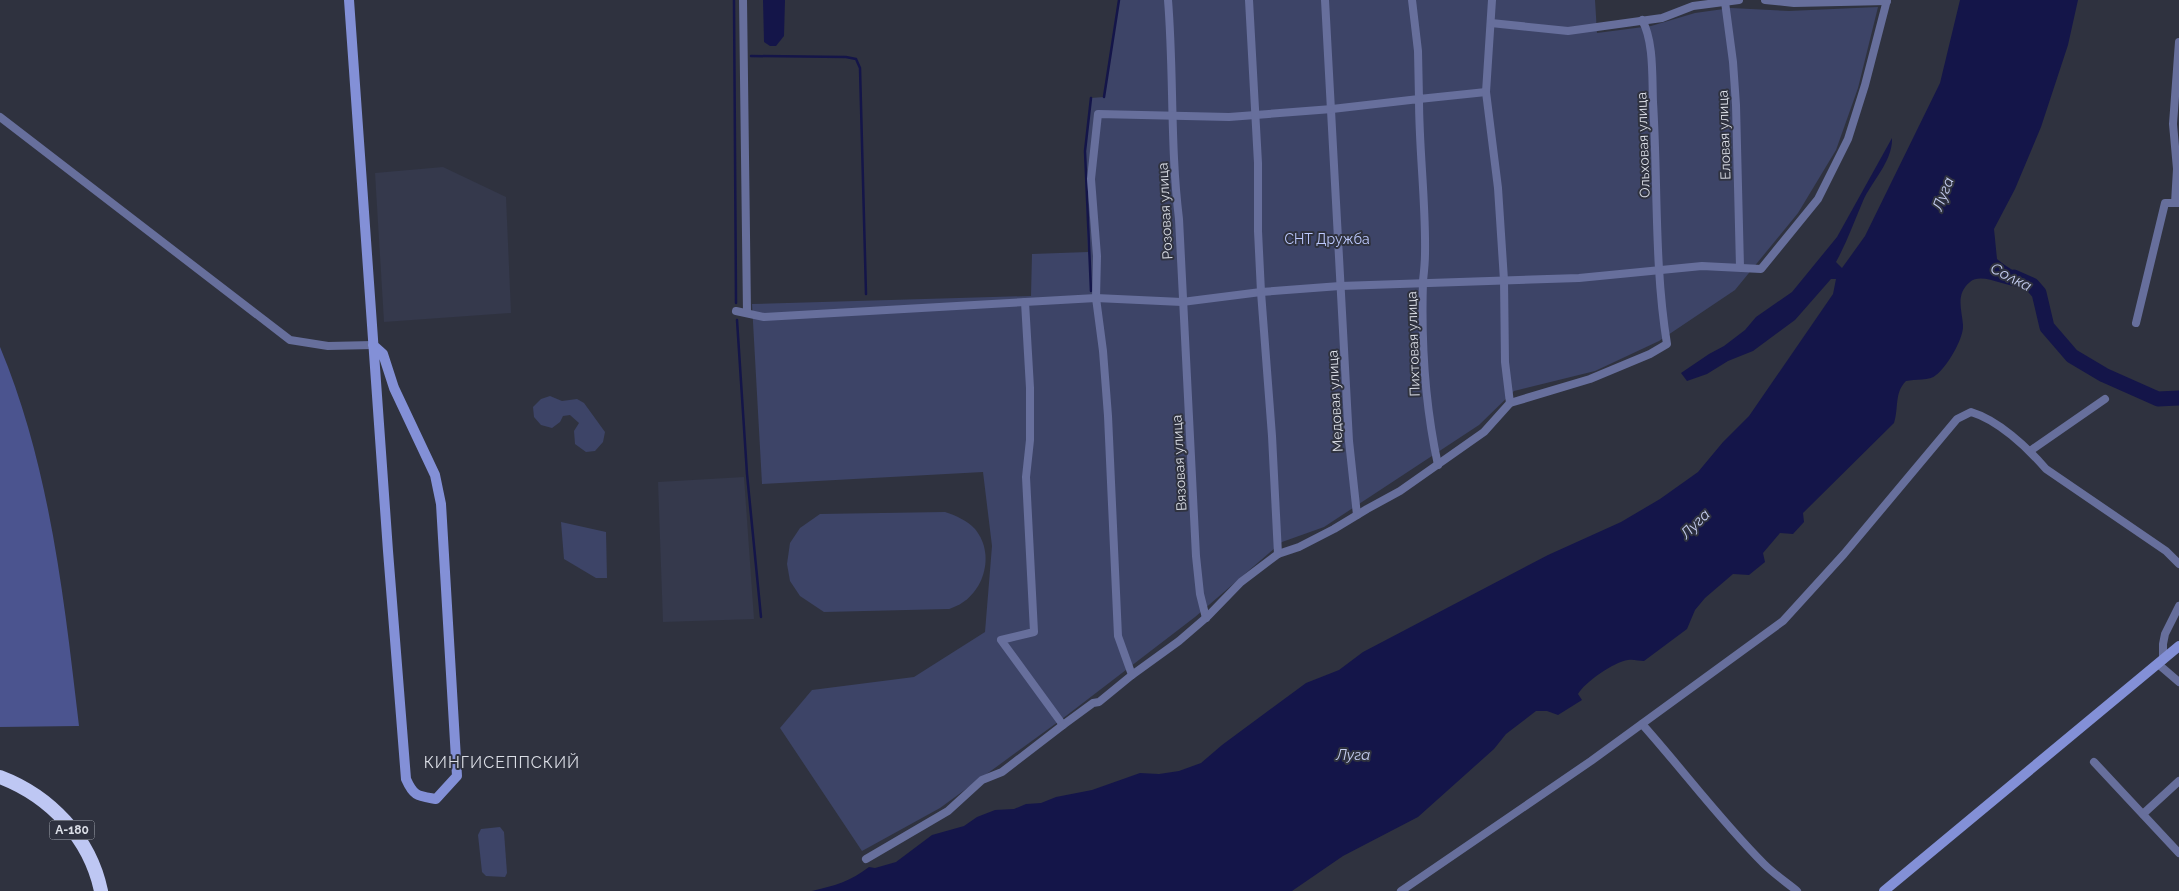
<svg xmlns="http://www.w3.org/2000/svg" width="2179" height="891" font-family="Raleway,sans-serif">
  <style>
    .built { fill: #35394c }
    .green { fill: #3d4467 }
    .forest { fill: #4b548f }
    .water { fill: #141549 }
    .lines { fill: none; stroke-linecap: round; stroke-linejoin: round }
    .stream { stroke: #141549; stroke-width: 2.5 }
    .river { stroke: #141549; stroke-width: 15 }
    .street { stroke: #676f9c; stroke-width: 8 }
    .secondary { stroke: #8390d7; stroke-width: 10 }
    .highway { stroke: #bec7f3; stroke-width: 14 }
    .labels { text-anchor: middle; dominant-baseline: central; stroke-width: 4; stroke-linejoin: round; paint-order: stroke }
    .shield { fill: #2f323f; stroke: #a7aab4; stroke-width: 1 }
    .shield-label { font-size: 12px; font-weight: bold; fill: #dbdee6 }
    .street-label { font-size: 14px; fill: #dbdee6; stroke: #2f323f }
    .park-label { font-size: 14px; fill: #becaff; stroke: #2f323f }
    .water-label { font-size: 15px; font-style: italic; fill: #c6cef1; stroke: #2f323f }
    .quarter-label { font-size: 16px; letter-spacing: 1px; fill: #dbdee6; stroke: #2f323f }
  </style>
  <rect width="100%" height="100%" fill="#2f323f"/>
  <g class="built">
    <polygon points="443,167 506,197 511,313 384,322 375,173"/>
    <polygon points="744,477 754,619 663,622 658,482"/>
  </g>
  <g class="green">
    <polygon points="1119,0 1595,0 1597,33 1651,26 1695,13 1731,8 1789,11 1878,7 1858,88 1836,150 1798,213 1735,290 1659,341 1595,371 1514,391 1479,425 1324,527 1282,542 1195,617 1062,719 940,808 862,851 780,728 812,690 914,677 985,632 992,546 983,472 762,484 752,304 1031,296 1032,254 1088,252 1085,151 1091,98 1104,97"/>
    <polygon points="550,396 562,401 577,399 584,403 605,432 603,442 595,451 586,452 575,444 574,431 579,423 570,415 563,416 560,422 552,428 541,425 534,417 533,407 541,399"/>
    <path d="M 945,512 C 957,516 966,520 975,529 C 998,557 981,601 948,609 L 824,612 L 800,596 L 790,581 L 787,564 L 790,543 L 800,528 L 820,514 Z"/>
    <polygon points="561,522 606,532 607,578 596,578 564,559"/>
    <polygon points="500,827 504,832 507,873 505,877 486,876 482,872 478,835 481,829"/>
  </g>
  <path class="forest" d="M 0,347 C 50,467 64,598 79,726 L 0,727 Z"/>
  <g class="water">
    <polygon points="763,0 785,0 784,36 776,46 770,46 764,42"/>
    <path d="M 1960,0 L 2078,0 L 2068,45 L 2041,127 L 2015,189 L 1994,229 L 1997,259 C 2008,269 2023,274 2032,285 C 2014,294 1984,270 1970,282 C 1955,294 1962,310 1963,325 C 1964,338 1947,367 1936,375 C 1930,381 1915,379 1906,381 C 1894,393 1899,408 1894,423 L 1803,513 L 1804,522 L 1793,534 L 1780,533 L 1763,553 L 1765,562 L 1749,575 L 1733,574 L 1705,598 L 1695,610 L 1687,629 L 1644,661 C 1639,661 1633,659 1628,660 C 1614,662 1585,682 1578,694 L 1582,700 L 1558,715 L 1547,711 L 1536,711 L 1506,734 L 1494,749 L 1418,817 L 1343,856 L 1292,891 L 812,891 C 834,886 851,881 869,867 L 875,868 L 896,862 L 932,835 L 964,826 L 977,817 L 995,810 L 1014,809 L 1026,804 L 1041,803 L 1056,797 L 1092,790 L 1140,773 L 1159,774 L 1179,771 L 1201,763 L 1222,745 L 1306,683 L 1339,670 L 1363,652 L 1548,555 L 1621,522 L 1660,499 L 1698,472 L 1723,442 L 1749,416 L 1833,294 L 1836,279 L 1831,279 L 1795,320 L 1753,351 L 1728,361 L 1707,374 L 1687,381 L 1681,373 L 1709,354 L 1724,346 L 1745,330 L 1756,317 L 1792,292 L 1837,237 L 1892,138 C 1893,161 1872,181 1863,201 C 1854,222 1847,242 1836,262 L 1842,268 L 1865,236 L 1940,83 Z"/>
  </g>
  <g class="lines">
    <g class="stream">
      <polyline points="734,0 736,303"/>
      <polyline points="751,56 846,57 856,59 860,68 866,294"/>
      <polyline points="1104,97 1119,0"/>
      <polyline points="1091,291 1085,151 1091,98"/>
      <polyline points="737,320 747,474 761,617"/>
    </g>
    <polyline class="river" points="2014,277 2032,285 2039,293 2047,327 2072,356 2104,375 2158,399 2179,398"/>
    <g class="street">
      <polyline points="743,0 747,313"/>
      <path d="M 1168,0 C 1174,73 1170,147 1179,219 L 1196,556 L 1200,594 L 1206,618"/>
      <polyline points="1325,0 1349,441 1357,515"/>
      <polyline points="1412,0 1418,51 1419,99 1486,92"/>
      <polyline points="1492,0 1486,92 1498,188 1504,280 1505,362 1510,403"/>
      <polyline points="1765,0 1794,3 1887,1"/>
      <polyline points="1725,2 1733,62 1736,105 1740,267"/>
      <polyline points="1491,23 1568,31 1662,18 1693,6 1739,0"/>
      <polyline points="0,117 290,340 328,346 373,345"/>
      <polyline points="2175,203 2177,169 2173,124 2179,42"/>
      <path d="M 1025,302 L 1030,388 L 1030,440 L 1026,477 L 1034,632 L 1001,640 L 1063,725 L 1093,703 L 1099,702 L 1132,675 L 1118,636 L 1108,416 L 1103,351 L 1096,298 L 1097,256 L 1091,179 L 1098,114 L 1229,117 L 1332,109 L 1419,99 C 1419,151 1426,202 1425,254 C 1425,263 1424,272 1423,281 C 1421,342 1425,405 1438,465"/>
      <polyline points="736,311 764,317 1096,298 1182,302 1261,292 1340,286 1579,278 1702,266 1761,269 1818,199 1848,139 1865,85 1887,0"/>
      <polyline points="2136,323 2165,203 2179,203"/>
      <polyline points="2030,451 2105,399"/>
      <path d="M 1278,554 L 1299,547 L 1334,529 L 1367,509 L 1400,491 L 1484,432 L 1510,403 L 1590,379 L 1650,354 L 1667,344 C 1654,265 1658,182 1653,102 C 1652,78 1654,41 1642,20"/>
      <polyline points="2163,660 2163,644 2165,634 2179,606"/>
      <polyline points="2158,664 2179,682"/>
      <polyline points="1132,675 1179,641 1208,616 1241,582 1278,554 1272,436 1261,292 1258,231 1258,163 1249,0"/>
      <path d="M 1642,724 C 1683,770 1720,820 1764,864 C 1774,874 1786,882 1797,891"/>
      <polyline points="2094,762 2179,853"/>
      <polyline points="2143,814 2179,781"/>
      <polyline points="866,859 948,811 982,780 1002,772 1063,725"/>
      <path d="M 1401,891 L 1591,761 L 1783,621 L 1844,554 L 1957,419 L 1971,412 C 1998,420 2027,447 2046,469 L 2166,551 L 2179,564"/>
    </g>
    <g class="secondary">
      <path d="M 349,0 L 388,551 L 406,779 C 414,797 418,796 436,799 L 457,776 L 441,504 L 435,475 L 394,388 L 383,354 L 373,345"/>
      <polyline points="1884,891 2179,646"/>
    </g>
    <path class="highway" d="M 0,777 C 50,796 90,838 101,891"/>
  </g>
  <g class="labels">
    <rect class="shield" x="49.5" y="820.5" width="45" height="19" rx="4"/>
    <g class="shield-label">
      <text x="72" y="830">А-180</text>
    </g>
    <g class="street-label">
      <text transform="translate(1724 135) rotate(-92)">Еловая улица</text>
      <text transform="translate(1643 145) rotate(-92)">Ольховая улица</text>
      <text transform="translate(1165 211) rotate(-93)">Розовая улица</text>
      <text transform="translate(1413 344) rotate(-92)">Пихтовая улица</text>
      <text transform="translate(1335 401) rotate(-93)">Медовая улица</text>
      <text transform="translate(1179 463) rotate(-93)">Вязовая улица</text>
    </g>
    <g class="park-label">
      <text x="1327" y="239">СНТ Дружба</text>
    </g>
    <g class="water-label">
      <text transform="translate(1943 194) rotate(-69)">Луга</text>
      <text transform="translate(2011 277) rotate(27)">Солка</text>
      <text transform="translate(1695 524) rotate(-45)">Луга</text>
      <text x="1353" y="755">Луга</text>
    </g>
    <g class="quarter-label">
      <text x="502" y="762">КИНГИСЕППСКИЙ</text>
    </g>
  </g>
</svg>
